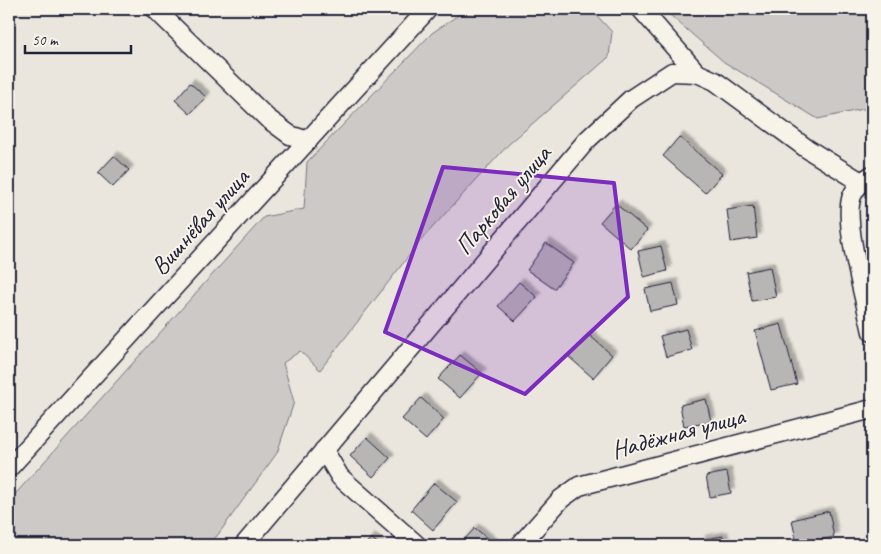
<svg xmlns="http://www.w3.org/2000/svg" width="881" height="554" font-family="Caveat,sans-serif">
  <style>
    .green { fill: #cdc9c6; stroke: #787680 }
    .building { fill: #b8b6b5; stroke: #22223b; filter: url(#shadow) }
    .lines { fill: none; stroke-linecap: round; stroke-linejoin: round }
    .minor-casing { stroke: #22223b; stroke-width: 21 }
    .minor { stroke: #f7f3e8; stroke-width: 18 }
    .marked { fill: #7b2cbf; fill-opacity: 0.2; stroke: #7b2cbf; stroke-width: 4; stroke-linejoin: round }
    .labels { text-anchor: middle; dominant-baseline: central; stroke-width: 4; stroke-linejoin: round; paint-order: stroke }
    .street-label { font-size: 25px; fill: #22223b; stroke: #f7f3e8 }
  </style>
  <defs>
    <filter id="shadow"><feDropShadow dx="4.5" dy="-4.5" stdDeviation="1" flood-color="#0004"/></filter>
  </defs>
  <rect width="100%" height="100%" fill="#eae6de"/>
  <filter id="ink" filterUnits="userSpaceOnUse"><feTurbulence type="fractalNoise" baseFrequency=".02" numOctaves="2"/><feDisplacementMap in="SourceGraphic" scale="10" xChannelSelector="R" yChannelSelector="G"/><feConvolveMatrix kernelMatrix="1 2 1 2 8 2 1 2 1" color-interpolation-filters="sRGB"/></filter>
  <g filter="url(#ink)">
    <g class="green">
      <polygon points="467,9 591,9 612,32 609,57 509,144 422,239 320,370 300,351 283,363 294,402 277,453 217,536 206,545 9,545 9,501 264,217 304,209 307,162 432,33"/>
      <polygon points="663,9 872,9 872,107 818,119 724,62"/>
    </g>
    <g class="building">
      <polygon points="190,83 206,97 190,114 175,100"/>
      <polygon points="679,137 722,174 705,193 663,156"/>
      <polygon points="114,156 129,170 113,187 98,173"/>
      <polygon points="616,204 647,230 631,249 600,222"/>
      <polygon points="753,206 757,238 731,242 727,210"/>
      <polygon points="546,243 574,263 554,289 527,270"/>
      <polygon points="661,246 667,271 644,277 638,251"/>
      <polygon points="770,267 776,297 752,301 746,272"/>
      <polygon points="519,282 537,297 515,321 498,306"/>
      <polygon points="673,283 678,305 650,311 645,289"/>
      <polygon points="781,324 797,384 771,390 755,331"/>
      <polygon points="686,329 692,350 666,357 660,336"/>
      <polygon points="588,334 612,355 593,378 569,357"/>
      <polygon points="460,355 482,373 460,398 438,379"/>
      <polygon points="421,398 444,419 426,440 402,419"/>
      <polygon points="706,399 711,421 684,426 680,405"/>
      <polygon points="367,437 390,458 373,477 350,456"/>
      <polygon points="727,472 731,493 710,497 706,476"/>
      <polygon points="434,483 457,502 433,530 411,510"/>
      <polygon points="829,511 834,537 797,545 792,520"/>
      <polygon points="475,528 495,545 459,545"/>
      <polygon points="723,536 725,545 701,545 701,540"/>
      <polygon points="371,538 380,545 365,545"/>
    </g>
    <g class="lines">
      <defs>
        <g id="minor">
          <polyline points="155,9 267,118 290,135 308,141"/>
          <polyline points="641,9 697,73"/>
          <path d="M 872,175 C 863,180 856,186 852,196 C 842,220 866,303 872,332"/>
          <polyline points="324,450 340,477 417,545"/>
          <polyline points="9,468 428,9"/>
          <polyline points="244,545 587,140 631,99 672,72 697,73 715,81 806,148 861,182"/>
          <polyline points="520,545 561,499 579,486 872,409"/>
        </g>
      </defs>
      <use href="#minor" class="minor-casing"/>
      <use href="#minor" class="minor"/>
    </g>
  </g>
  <path class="marked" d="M 443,167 L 614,183 L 628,297 L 525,394 L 385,332 Z"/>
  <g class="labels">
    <g class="street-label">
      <text transform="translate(503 200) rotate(-50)">Парковая улица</text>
      <text transform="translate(200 222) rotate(-48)">Вишнёвая улица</text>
      <text transform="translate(678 433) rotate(-15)">Надёжная улица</text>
    </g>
  </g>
  <rect width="881" height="554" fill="none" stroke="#f7f3e8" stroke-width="30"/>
  <rect x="15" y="15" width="851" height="524" fill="none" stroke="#22223b" stroke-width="2" filter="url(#ink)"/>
  <path d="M25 45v8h106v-8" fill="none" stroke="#22223b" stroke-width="2.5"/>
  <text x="32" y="45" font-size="15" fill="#22223b" stroke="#f7f3e8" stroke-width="4" paint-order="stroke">50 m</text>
</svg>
